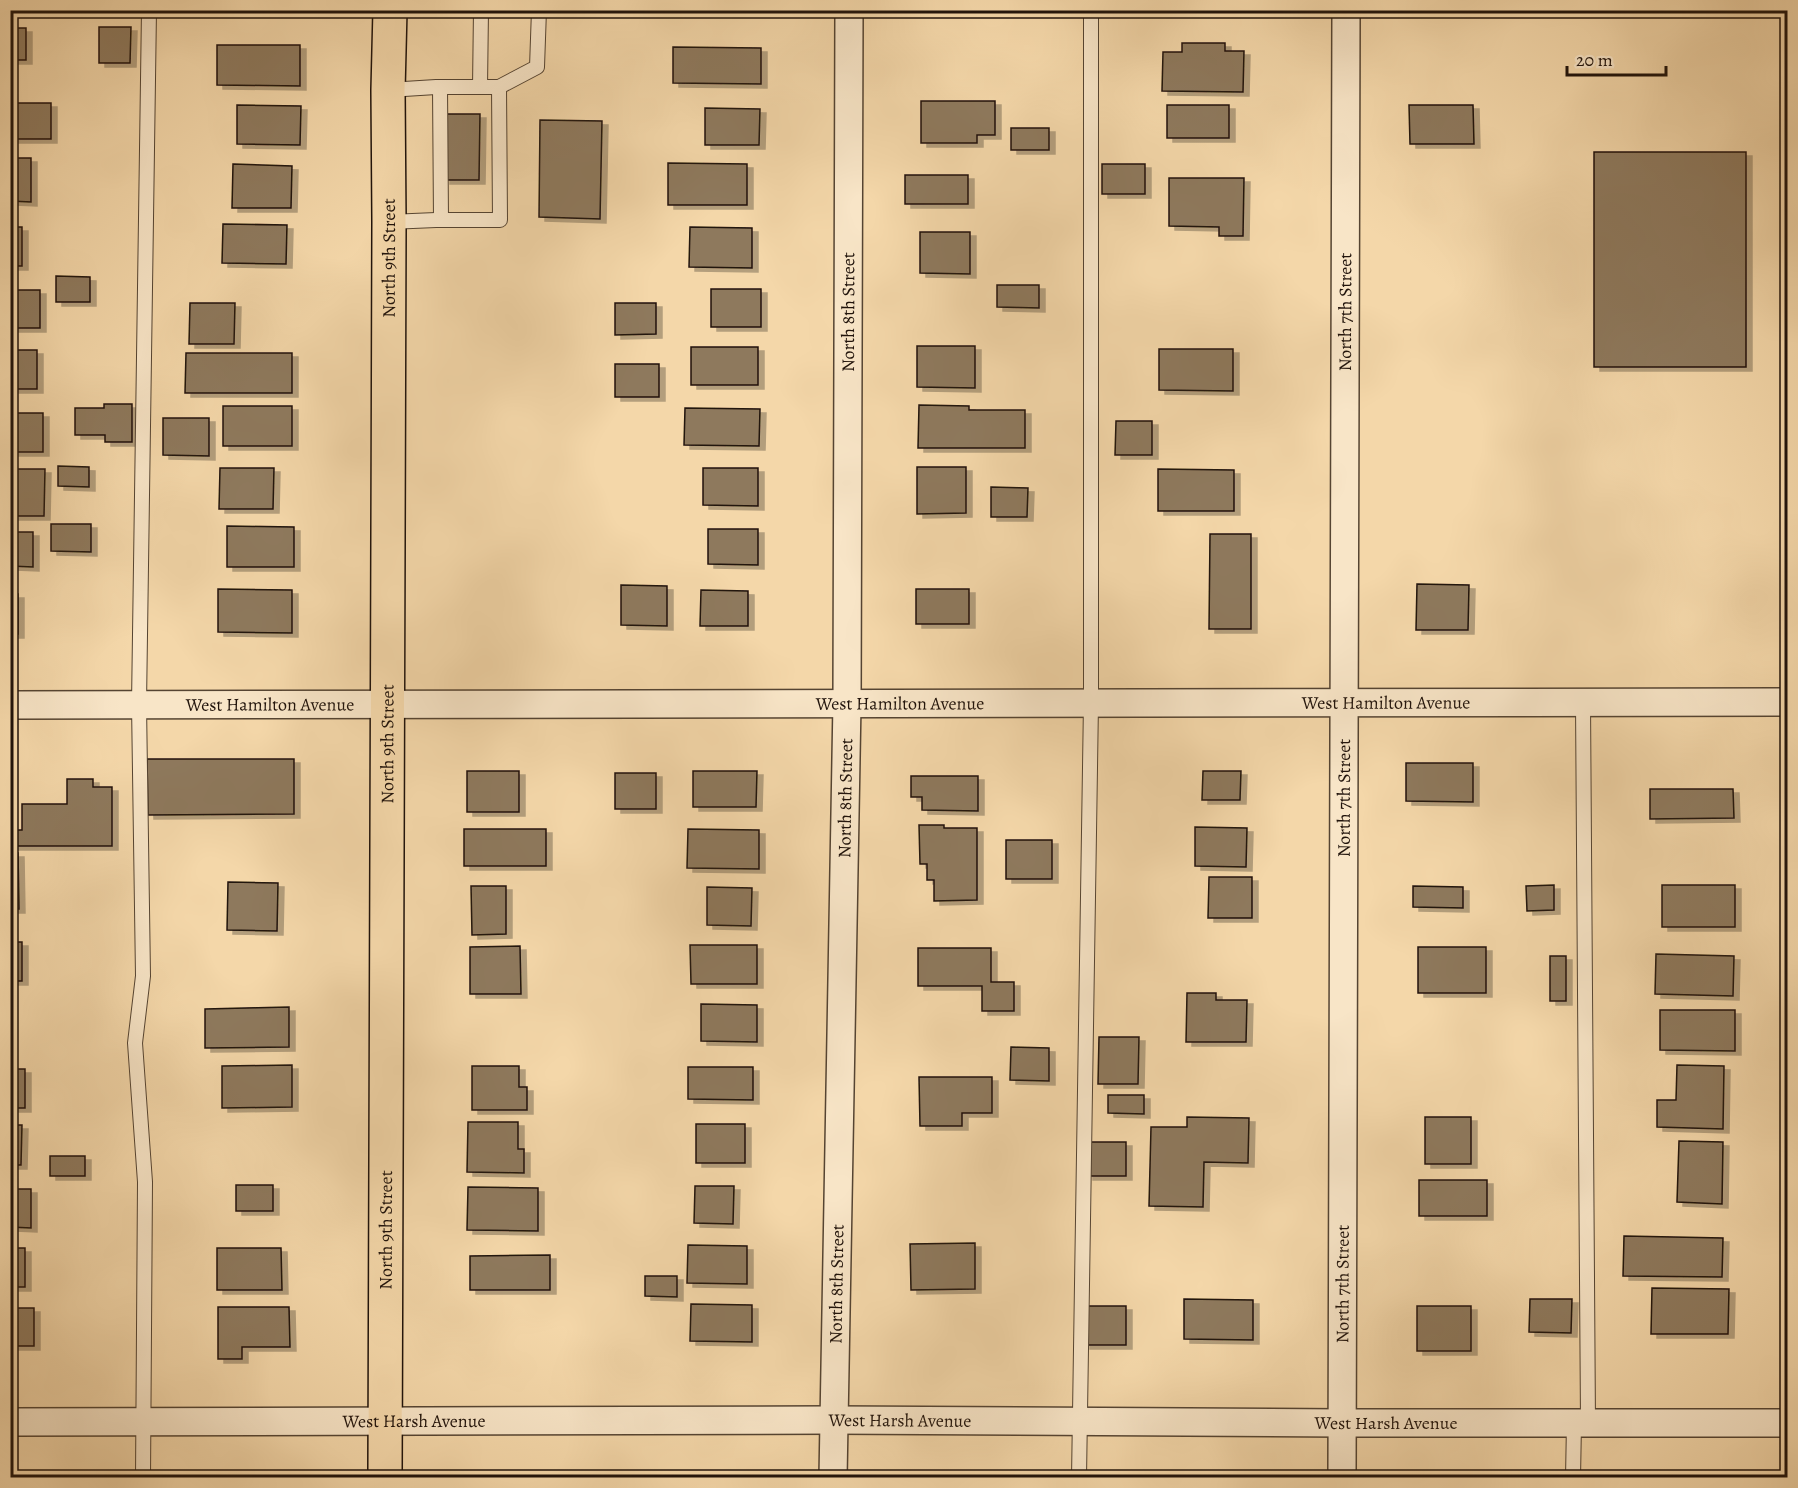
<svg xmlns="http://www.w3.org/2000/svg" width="1798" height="1488" font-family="Alegreya,serif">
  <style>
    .building { fill: #8e795d; stroke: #20130b; stroke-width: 1.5; filter: url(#shadow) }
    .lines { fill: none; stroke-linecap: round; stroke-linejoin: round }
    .service-casing { stroke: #554432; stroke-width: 16 }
    .minor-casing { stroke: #554432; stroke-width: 30 }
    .primary-casing { stroke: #20130b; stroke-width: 36 }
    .service { stroke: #f8e5c7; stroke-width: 14 }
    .minor { stroke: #f8e5c7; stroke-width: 27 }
    .primary { stroke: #f4d7a9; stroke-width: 33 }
    .labels { text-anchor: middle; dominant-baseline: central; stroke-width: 4.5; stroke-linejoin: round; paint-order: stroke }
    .street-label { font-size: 18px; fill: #20130b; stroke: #f8e5c7 }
  </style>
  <defs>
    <filter id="shadow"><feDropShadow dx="6" dy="4" stdDeviation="0" flood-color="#0004"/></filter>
  </defs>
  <rect width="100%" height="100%" fill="#f4d7a9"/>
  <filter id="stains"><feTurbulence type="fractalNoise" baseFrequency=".00333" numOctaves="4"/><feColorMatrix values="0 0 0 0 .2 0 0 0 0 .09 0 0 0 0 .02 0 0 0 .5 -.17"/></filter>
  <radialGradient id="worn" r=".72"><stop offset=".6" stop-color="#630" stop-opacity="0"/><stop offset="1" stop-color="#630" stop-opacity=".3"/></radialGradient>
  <g class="building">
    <polygon points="99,27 131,27 130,63 99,63"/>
    <rect x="10" y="28" width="16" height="32"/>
    <polygon points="1182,43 1225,43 1225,51 1244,51 1243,92 1162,91 1163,52 1182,52"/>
    <polygon points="217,45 300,45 300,86 217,85"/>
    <polygon points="673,47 761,48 761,84 673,83"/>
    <polygon points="921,101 995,101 995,135 977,135 977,143 921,143"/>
    <rect x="10" y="103" width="41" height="36"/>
    <polygon points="237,105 301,106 300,145 237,144"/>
    <rect x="1167" y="105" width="62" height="33"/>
    <polygon points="1409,105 1473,105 1474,144 1410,144"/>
    <polygon points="705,108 760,109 759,145 705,145"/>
    <polygon points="445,114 480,114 479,180 444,180"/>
    <polygon points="540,120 602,121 600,219 539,217"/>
    <rect x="1011" y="128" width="38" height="22"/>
    <rect x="1594" y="152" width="152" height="215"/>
    <polygon points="10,158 31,158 31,202 10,201"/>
    <polygon points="668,163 747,164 747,205 668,205"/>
    <polygon points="233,164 292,166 291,208 232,208"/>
    <rect x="1102" y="164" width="43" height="30"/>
    <rect x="905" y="175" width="63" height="29"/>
    <polygon points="1169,178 1244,178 1243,236 1219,236 1219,227 1169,226"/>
    <polygon points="223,224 287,225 286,264 222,263"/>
    <rect x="10" y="227" width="12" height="39"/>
    <polygon points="690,227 752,228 752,268 689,267"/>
    <polygon points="920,232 970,232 970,274 920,273"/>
    <polygon points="56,276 90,277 90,302 56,302"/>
    <polygon points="997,285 1039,285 1039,308 997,307"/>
    <rect x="711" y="289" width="50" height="38"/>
    <rect x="10" y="290" width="30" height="38"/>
    <polygon points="190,303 235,303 234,344 189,344"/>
    <polygon points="615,303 656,303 656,334 615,335"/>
    <polygon points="917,346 975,346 975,388 917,387"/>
    <rect x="691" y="347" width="67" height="38"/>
    <polygon points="1159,349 1233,349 1233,391 1159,390"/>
    <rect x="10" y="350" width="27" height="39"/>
    <polygon points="186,353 292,353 292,393 185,393"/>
    <rect x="615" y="364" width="44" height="33"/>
    <polygon points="104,404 132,404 132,442 105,442 105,435 75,435 75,408 104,408"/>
    <polygon points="919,405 969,406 969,410 1025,410 1025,448 918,448"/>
    <rect x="223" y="406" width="69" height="40"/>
    <polygon points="685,408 760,409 759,446 684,445"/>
    <rect x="10" y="413" width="33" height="39"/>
    <polygon points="163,418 209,418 209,456 163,455"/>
    <polygon points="1116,421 1152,421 1152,455 1115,455"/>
    <polygon points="58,466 89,467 89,487 58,486"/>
    <polygon points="917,467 966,467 966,513 917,514"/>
    <polygon points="220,468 274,468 273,509 219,509"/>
    <polygon points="703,468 758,468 758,506 703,505"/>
    <polygon points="10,469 45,469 44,516 10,516"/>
    <polygon points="1158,469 1234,470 1234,511 1158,511"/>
    <polygon points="991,487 1028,488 1027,517 991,517"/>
    <polygon points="51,524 91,524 91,552 51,551"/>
    <polygon points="227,526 294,527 294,567 227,567"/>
    <polygon points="708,529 758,529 758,565 708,564"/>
    <polygon points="10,532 33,532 33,567 10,566"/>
    <polygon points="1210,534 1251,534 1251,629 1209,629"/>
    <polygon points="1417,584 1469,585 1468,630 1416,630"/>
    <polygon points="621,585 667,586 667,626 621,625"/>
    <polygon points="218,589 292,590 292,633 218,632"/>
    <rect x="916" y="589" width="53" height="35"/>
    <polygon points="701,590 748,591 748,626 700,626"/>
    <rect x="10" y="594" width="8" height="40"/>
    <polygon points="147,759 294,759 294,814 148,815"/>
    <polygon points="1406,763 1473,763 1473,802 1406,801"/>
    <rect x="467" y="771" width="52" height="41"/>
    <polygon points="693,771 757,771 756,807 693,807"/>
    <polygon points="1203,771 1241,771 1240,800 1202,800"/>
    <rect x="615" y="773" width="41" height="36"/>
    <polygon points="911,776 978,776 978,811 922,810 922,797 911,797"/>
    <polygon points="67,779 93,779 93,787 112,787 112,846 10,846 10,830 22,830 22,804 67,804"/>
    <polygon points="1650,789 1733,789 1734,818 1650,819"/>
    <polygon points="919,825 944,825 944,828 977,828 977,900 934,901 934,880 927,880 927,864 920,864"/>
    <polygon points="1195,827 1247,828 1246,867 1195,866"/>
    <rect x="464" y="829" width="82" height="37"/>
    <polygon points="688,829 759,830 759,869 687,868"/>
    <rect x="1006" y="840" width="46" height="39"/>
    <polygon points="10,853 18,853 19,909 10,909"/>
    <polygon points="1209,877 1252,877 1252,918 1208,918"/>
    <polygon points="228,882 278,883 277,931 227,930"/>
    <polygon points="1554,885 1554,910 1527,911 1526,886"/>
    <rect x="1662" y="885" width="73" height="42"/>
    <polygon points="471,886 506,886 506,934 472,935"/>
    <polygon points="1413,886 1463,887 1463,908 1413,907"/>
    <polygon points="707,887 752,888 751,926 707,925"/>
    <rect x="10" y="942" width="12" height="39"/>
    <polygon points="690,945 757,945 757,984 691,984"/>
    <polygon points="520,946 521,994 470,994 470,947"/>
    <rect x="1418" y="947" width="68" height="46"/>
    <polygon points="918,948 991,948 991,982 1014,982 1014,1011 982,1011 982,986 918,986"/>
    <polygon points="1656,954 1734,956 1733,996 1655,994"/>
    <rect x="1550" y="956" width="16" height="45"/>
    <polygon points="1187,993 1216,993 1216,1000 1247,1000 1246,1042 1186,1042"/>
    <polygon points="701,1004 757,1005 757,1042 701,1041"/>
    <polygon points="289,1007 289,1047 205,1048 205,1009"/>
    <polygon points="1660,1010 1735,1010 1735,1051 1660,1050"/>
    <polygon points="1099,1037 1139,1037 1138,1084 1098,1084"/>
    <polygon points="1011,1047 1049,1048 1049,1081 1010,1080"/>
    <polygon points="292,1065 292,1107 222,1108 222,1066"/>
    <polygon points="1677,1065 1724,1066 1723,1129 1657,1127 1657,1100 1676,1100"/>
    <polygon points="472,1066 519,1066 519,1087 527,1087 527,1110 472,1110"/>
    <polygon points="688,1067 753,1067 753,1100 688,1099"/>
    <rect x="10" y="1069" width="15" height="39"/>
    <polygon points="919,1077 992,1077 992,1113 962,1113 962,1126 920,1126"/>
    <polygon points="1108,1095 1144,1095 1144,1114 1108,1113"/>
    <polygon points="1187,1117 1249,1118 1248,1163 1204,1162 1203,1207 1149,1206 1151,1127 1187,1127"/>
    <rect x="1425" y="1117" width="46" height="47"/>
    <polygon points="468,1122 518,1122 518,1149 524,1149 524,1173 467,1172"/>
    <rect x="696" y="1124" width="49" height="39"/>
    <polygon points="10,1125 22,1125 21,1165 10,1165"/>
    <polygon points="1679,1141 1723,1142 1722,1204 1677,1202"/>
    <rect x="1087" y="1142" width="39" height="34"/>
    <rect x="50" y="1156" width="35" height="20"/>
    <rect x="1419" y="1180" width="68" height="36"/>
    <rect x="236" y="1185" width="37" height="26"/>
    <polygon points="695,1186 734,1186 733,1224 694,1223"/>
    <polygon points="468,1187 538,1188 538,1231 467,1230"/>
    <polygon points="10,1189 31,1189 31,1228 10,1227"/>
    <polygon points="1624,1236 1723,1238 1722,1277 1623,1276"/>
    <polygon points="975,1243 975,1289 911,1290 910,1244"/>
    <polygon points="688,1245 747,1246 747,1284 687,1283"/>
    <rect x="10" y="1248" width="15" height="39"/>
    <polygon points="217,1248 281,1248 282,1290 217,1290"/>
    <polygon points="550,1255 550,1290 470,1290 470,1256"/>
    <polygon points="645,1276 677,1276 677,1297 645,1296"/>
    <polygon points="1652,1288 1729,1289 1728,1334 1651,1334"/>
    <polygon points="1184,1299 1253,1300 1253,1340 1184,1339"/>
    <polygon points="1530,1299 1572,1299 1571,1333 1529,1332"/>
    <polygon points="691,1304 752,1305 752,1342 690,1341"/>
    <rect x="1084" y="1306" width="42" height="39"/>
    <rect x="1417" y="1306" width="54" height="45"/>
    <polygon points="218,1307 289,1307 290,1347 242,1347 242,1359 218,1359"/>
    <rect x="10" y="1308" width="24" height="38"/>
  </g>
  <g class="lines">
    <defs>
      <g id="service">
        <polyline points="440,87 441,220"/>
        <polyline points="480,87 481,10"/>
        <polyline points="499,87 537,67 539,10"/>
        <polyline points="388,90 436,87 499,87 500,220 436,220 389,222"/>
        <polyline points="1583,702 1588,1423"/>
        <polyline points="143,1478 145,1182 135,1043 143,976 139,704 149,10"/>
        <polyline points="1079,1478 1091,703 1091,10"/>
        <polyline points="1573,1478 1574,1423"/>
      </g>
      <g id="minor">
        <path id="s1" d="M 10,705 L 1788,702"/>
        <path id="s2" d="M 10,1422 L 833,1420 L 1342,1423 L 1788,1423"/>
        <path id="s3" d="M 833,1478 L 847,703 L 849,10"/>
        <path id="s4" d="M 1342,1478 L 1346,10"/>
      </g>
      <g id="primary">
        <path id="s5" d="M 385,1478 L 389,222 L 388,90 L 390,10"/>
      </g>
    </defs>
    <use href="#service" class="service-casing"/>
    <use href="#minor" class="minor-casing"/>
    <use href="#primary" class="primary-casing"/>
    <use href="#service" class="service"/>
    <use href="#minor" class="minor"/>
    <use href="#primary" class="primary"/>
  </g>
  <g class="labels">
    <g class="street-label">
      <text stroke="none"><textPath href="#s5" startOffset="1220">North 9th Street</textPath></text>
      <text stroke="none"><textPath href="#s3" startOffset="1166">North 8th Street</textPath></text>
      <text stroke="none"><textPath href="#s4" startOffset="1166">North 7th Street</textPath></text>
      <text stroke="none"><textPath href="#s1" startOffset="1376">West Hamilton Avenue</textPath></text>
      <text stroke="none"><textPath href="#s1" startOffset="890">West Hamilton Avenue</textPath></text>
      <text stroke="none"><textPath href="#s1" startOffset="260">West Hamilton Avenue</textPath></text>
      <text stroke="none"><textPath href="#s5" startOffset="734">North 9th Street</textPath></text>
      <text stroke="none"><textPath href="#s3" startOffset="680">North 8th Street</textPath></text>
      <text stroke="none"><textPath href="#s4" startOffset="680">North 7th Street</textPath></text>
      <text stroke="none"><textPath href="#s5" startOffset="248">North 9th Street</textPath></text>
      <text stroke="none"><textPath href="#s3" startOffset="194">North 8th Street</textPath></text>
      <text stroke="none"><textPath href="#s4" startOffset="194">North 7th Street</textPath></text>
      <text stroke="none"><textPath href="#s2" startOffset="404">West Harsh Avenue</textPath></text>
      <text stroke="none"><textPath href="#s2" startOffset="890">West Harsh Avenue</textPath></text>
      <text stroke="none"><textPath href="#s2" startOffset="1376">West Harsh Avenue</textPath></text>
    </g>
  </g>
  <rect width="1798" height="1488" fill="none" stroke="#f4d7a9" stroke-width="36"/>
  <rect x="12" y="12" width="1774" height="1464" fill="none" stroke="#20130b" stroke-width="3"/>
  <rect x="18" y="18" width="1762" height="1452" fill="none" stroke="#20130b" stroke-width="1.5"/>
  <path d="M1567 66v9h99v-9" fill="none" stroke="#20130b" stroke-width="3"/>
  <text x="1576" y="66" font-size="18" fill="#20130b" stroke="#f8e5c7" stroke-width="4.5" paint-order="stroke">20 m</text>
  <rect width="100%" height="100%" filter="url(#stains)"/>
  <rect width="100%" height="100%" fill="url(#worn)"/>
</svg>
